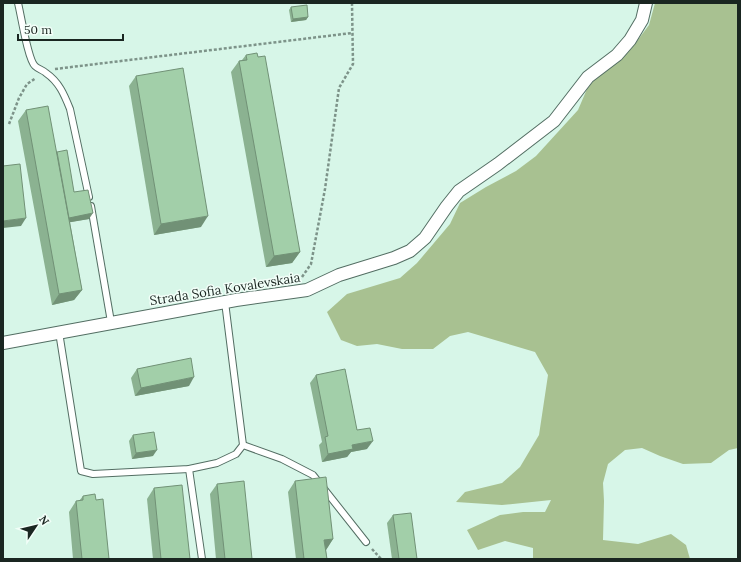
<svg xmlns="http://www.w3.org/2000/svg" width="741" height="562" font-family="Lora,serif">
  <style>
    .forest { fill: #a8c191 }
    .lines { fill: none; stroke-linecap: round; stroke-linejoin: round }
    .lane-casing { stroke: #536e63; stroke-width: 8 }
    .street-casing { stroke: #536e63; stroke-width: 14 }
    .path { stroke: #7d9389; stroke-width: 2.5; stroke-dasharray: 3 2; stroke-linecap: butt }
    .lane { stroke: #fff; stroke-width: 6 }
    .street { stroke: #fff; stroke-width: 12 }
    .wall { fill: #8bb291 }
    .shaded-wall { fill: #719176 }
    .building { fill: #a2cfa9; stroke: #719176 }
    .labels { text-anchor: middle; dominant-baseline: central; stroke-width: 3; stroke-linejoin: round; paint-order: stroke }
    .street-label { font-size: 13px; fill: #1a2621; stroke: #f2fef8 }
  </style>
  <rect width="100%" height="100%" fill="#d7f6e8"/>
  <polygon class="forest" points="655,3 738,3 738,448 729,450 711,463 683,464 660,456 642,448 625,450 608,464 603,483 604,501 603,540 638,544 671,534 686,545 690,559 533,559 533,548 505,541 478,550 467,530 500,515 523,512 545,512 551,500 502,505 456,502 465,492 502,483 520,467 539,435 548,375 535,352 468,332 450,336 433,349 402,349 377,344 357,346 341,340 327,312 347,294 400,278 417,263 450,224 460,203 486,187 516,171 536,156 578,110 587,89 610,60 631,49 649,25"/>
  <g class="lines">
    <defs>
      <g id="lane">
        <path d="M 18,3 C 21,15 28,60 35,66 C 38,69 43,70 46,73 C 59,82 64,94 70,109 L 89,197"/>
        <polyline points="91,206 111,322"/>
        <polyline points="59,332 81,471 93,474 189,469 217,463 236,454 243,445 225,302"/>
        <polyline points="243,445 282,459 313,475 366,542"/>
        <polyline points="189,469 202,559"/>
      </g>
      <polyline id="street" points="3,343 236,300 307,290 339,275 394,258 410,251 425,238 447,206 459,191 498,164 554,121 588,77 617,55 630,40 642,20 646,3"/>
    </defs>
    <use href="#lane" class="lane-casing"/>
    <use href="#street" class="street-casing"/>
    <g class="path">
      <polyline points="55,69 352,33"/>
      <polyline points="9,124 19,98 27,84 36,78"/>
      <polyline points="302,277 311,264 325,189 339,88 353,64 352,3"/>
      <polyline points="372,549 381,559"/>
    </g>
    <use href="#lane" class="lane"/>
    <use href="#street" class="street"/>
  </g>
  <g class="wall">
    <polygon points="291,7 308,17 306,20 291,22 289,10"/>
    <polygon points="246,55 300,252 292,263 266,267 231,72 239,61 242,60"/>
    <polygon points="136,76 201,227 154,235 129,86"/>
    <polygon points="26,110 57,152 74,192 89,219 70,222 82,290 74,300 52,305 18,121"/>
    <polygon points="137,369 189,386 135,396 131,378"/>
    <polygon points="316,375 357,430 367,449 351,452 347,457 322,462 319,445 322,442 310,383"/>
    <polygon points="133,435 153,456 132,459 129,441"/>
    <polygon points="295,481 333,539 326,550 327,559 296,559 288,492"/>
    <polygon points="217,484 252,559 216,559 210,494"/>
    <polygon points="154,488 190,559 153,559 147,499"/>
    <polygon points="83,496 109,559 73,559 69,512 76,501 79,501"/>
    <polygon points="393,515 417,559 392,559 387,523"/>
  </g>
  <g class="shaded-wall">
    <polygon points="308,17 306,20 291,22 293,19"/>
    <polygon points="93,213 89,219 60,224 64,218"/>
    <polygon points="208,216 201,227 154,235 161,224"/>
    <polygon points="26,218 21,226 3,228 3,221"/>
    <polygon points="300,252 292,263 266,267 274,256"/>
    <polygon points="82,290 74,300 52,305 59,294"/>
    <polygon points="194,377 189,386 135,396 141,388"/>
    <polygon points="373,441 367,449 351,452 347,457 322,462 328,454 352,445"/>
    <polygon points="157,450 153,456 132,459 136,453"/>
    <polygon points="333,539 326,550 324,540"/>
  </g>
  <g class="building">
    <polygon points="307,5 308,17 293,19 291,7"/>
    <polygon points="257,53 258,57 265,56 300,252 274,256 239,61 247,60 246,55"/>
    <polygon points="183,68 208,216 161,224 136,76"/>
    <polygon points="48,106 82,290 59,294 26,110"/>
    <polygon points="67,150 74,192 88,190 93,213 69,218 57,152"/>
    <polygon points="20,164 26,218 3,221 3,166"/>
    <polygon points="191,358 194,377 141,388 137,369"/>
    <polygon points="345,369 357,430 370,428 373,441 352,445 353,449 328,454 325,437 328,436 316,375"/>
    <polygon points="154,432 157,450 136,453 133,435"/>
    <polygon points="326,477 333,539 324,540 327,559 304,559 295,481"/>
    <polygon points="244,481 252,559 225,559 217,484"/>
    <polygon points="182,485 190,559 161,559 154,488"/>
    <polygon points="95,494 96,500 103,499 109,559 82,559 76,501 83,500 83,496"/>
    <polygon points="411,513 417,559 399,559 393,515"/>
  </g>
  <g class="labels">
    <g class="street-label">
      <text transform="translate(225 289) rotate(-9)">Strada Sofia Kovalevskaia</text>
    </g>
  </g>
  <rect width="741" height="562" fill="none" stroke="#1a2621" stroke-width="8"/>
  <g transform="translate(36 526) rotate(55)" stroke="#f2fef8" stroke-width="3" paint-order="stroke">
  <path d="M0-3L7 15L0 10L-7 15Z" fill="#1a2621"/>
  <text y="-6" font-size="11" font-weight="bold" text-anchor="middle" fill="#1a2621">N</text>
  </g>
  <path d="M18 34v6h105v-6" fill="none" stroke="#1a2621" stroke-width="2"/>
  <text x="24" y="34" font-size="12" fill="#1a2621" stroke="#f2fef8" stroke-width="3" paint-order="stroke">50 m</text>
</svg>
